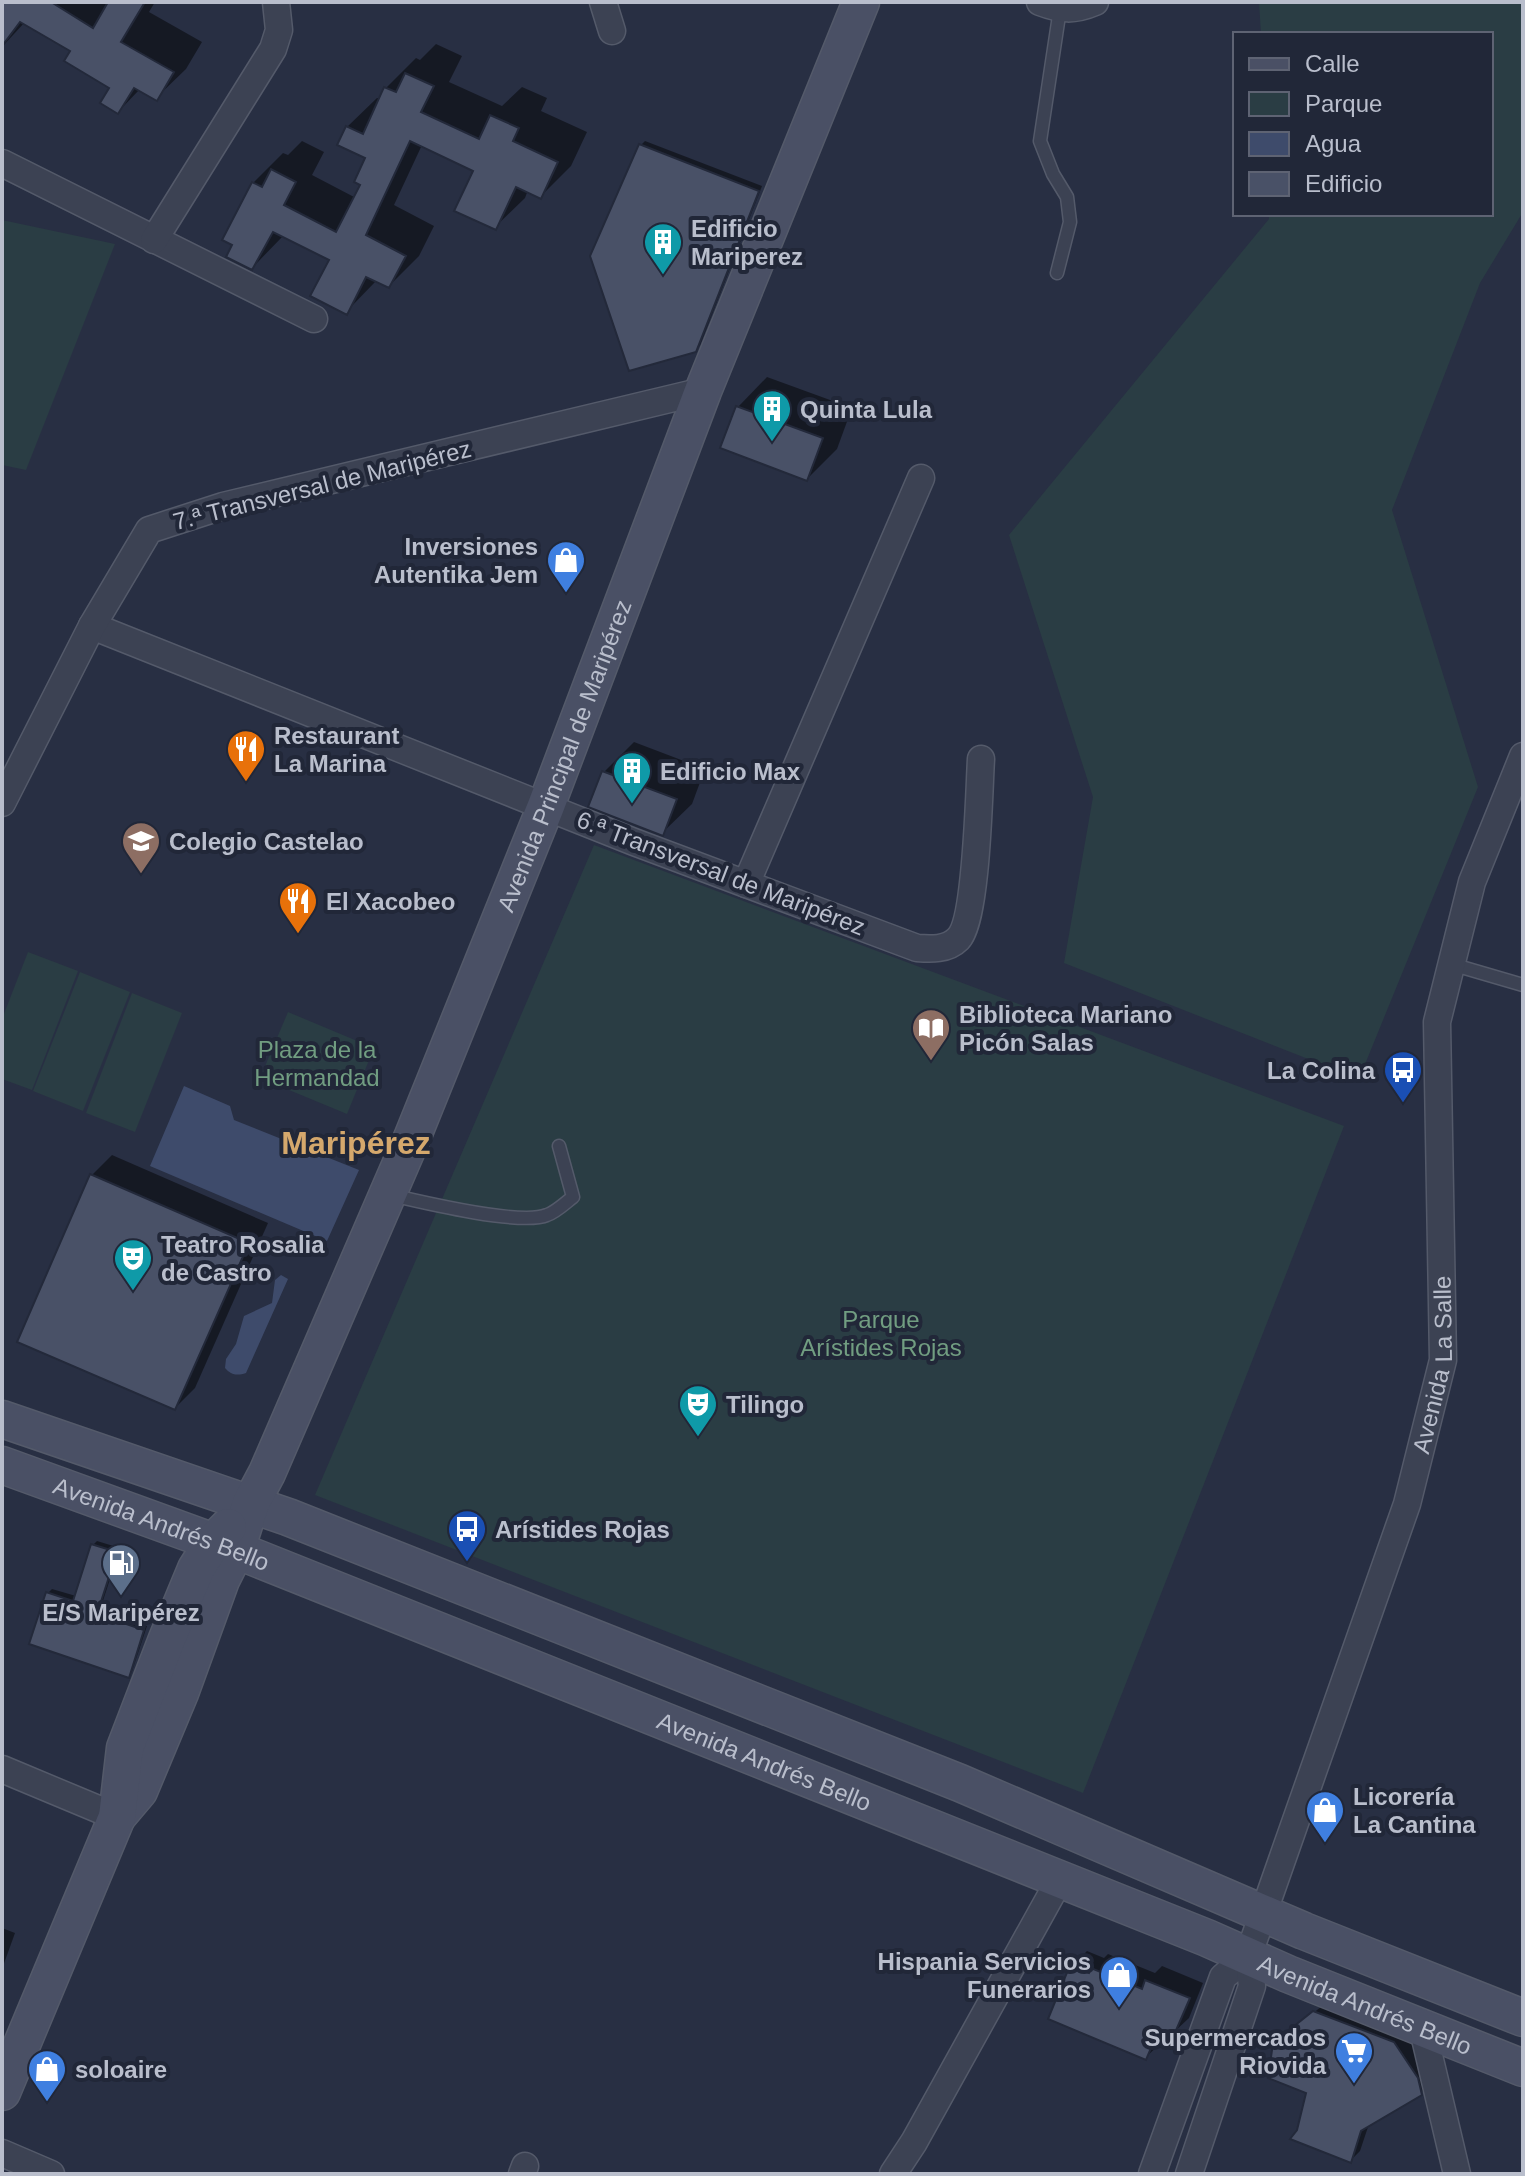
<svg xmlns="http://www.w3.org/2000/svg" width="1525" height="2176" font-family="Helvetica,sans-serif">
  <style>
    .green { fill: #2a3d44 }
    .water { fill: #3e4b6b }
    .shadow { fill: #0007 }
    .building { fill: #495167; stroke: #23293a; stroke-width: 2 }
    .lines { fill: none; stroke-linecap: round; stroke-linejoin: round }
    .lane-casing { stroke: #545a6a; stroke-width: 15 }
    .street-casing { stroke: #545a6a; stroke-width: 29 }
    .secondary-casing { stroke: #545a6a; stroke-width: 39 }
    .lane { stroke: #3c4253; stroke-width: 12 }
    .street { stroke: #3c4253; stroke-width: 26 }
    .secondary { stroke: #4a5065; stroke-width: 36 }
    .labels { text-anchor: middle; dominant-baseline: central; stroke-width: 8; stroke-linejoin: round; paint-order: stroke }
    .poi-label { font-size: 24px; font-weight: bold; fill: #b9becc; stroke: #212738; text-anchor: start }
    .street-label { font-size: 24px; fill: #b9becc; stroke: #212738 }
    .park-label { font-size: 24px; fill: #719d81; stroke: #212738 }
    .district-label { font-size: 32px; font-weight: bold; fill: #d5a86c; stroke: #212738 }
  </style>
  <rect width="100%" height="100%" fill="#282f43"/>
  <g class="green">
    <polygon points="1259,2 1523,2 1523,212 1480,283 1392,510 1478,787 1359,1079 1064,963 1093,797 1009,535 1269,219 1269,214 1491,214 1491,34 1261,34"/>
    <polygon points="2,220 115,244 26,470 2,465"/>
    <polygon points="594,845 1344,1126 1083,1793 315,1495"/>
    <polygon points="28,952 78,971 32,1090 2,1079 2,1019"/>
    <polygon points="80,972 130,992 83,1111 33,1091"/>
    <polygon points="132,993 182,1013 135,1132 86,1113"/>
    <polygon points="288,1012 374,1048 347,1114 260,1078"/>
  </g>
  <g class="water">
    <polygon points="184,1086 230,1106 234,1120 359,1170 327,1241 150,1166"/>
    <path d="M 281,1275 L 288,1279 L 246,1373 C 237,1376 231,1375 225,1368 L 226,1359 L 236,1344 L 244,1316 L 272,1303 L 275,1280 Z"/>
  </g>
  <g class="shadow">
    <polygon points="2,2 155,2 149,12 202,42 186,69 156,98 140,89 118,112 112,87 73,50 25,22 2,47"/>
    <polygon points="436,44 462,56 449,82 502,106 522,87 547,98 541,111 587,132 571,166 541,196 528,190 525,198 495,227 476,170 422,145 394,205 434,226 419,256 389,286 377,280 346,312 331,259 284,235 252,268 253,183 283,153 288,155 302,141 324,152 312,175 356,198 363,184 368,157 347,127 377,98 381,99 386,88 416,58 420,60"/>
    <polygon points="645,141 762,186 700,345 695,350 641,145"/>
    <polygon points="767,377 852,408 837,449 807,479 738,407"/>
    <polygon points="634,742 705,769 692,804 662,833 604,772"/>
    <polygon points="112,1155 268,1223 195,1388 175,1408 92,1175"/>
    <polygon points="97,1541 120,1548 100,1610 147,1626 132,1671 128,1676 48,1593 52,1589 76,1596 93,1545"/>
    <polygon points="2,1928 15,1933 2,1969"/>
    <polygon points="1087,1951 1104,1958 1108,1954 1155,1973 1162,1966 1203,1983 1189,2018 1173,2033 1166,2030 1161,2043 1145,2058 1050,2018 1072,1966"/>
    <polygon points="1322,2006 1404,2032 1427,2068 1431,2083 1421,2093 1369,2124 1360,2151 1350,2161 1299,2131 1309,2091 1281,2039"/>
  </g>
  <g class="building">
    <polygon points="2,2 51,2 93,28 108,2 145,2 121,42 174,72 157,101 134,88 118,114 100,103 109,88 64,61 70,51 20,22 2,46"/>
    <polygon points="405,73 434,86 421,112 479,139 490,115 519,128 513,141 558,162 541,199 516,187 496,230 454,211 473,171 410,141 366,235 406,256 389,288 366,277 347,315 310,296 329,260 273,232 252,270 226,257 232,245 222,240 252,182 262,187 271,169 296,182 284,205 336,232 360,185 354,182 365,158 337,145 346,126 363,134 384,87 396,92"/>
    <polygon points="639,144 759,191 696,352 629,371 590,256"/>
    <polygon points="736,406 823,438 807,481 720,448"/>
    <polygon points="602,771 677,799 663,836 588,807"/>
    <polygon points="90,1174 249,1243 175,1410 17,1342"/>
    <polygon points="91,1544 117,1552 97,1614 144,1630 129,1678 29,1644 46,1592 73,1601"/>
    <polygon points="1070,1965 1089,1973 1091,1968 1142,1989 1145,1980 1190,1998 1174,2035 1159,2029 1146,2060 1048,2019"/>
    <polygon points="1313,2011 1394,2042 1418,2078 1422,2095 1361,2131 1351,2163 1290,2139 1297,2130 1306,2093 1268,2078 1273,2043"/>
  </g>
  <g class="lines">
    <defs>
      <g id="lane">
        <polyline points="1057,273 1070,222 1067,197 1053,174 1040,141 1060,9"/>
        <polyline points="1451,964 1523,985"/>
        <path d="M 391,1195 C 421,1202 521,1226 547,1215 C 556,1212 565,1203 573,1197 L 559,1146"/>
      </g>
      <g id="street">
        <polyline points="603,2 612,31"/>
        <path d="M 1040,2 C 1061,10 1074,11 1095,2"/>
        <polyline points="2,163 314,319"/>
        <polyline points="154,240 273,49 279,30 276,2"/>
        <path d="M 92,626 L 634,842 L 917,948 C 931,949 947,950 958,939 C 977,920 979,790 981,759"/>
        <polyline points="2,803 92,626 149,530 223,506 703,391"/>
        <polyline points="746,884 921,478"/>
        <polyline points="2,1769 117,1817"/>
        <polyline points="1423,2030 1457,2174"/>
        <polyline points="2,2153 51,2174"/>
        <polyline points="522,2174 525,2166"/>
        <polyline points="893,2174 914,2142 1060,1879"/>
        <path id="s1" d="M 1152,2174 L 1223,1977 L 1248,1956 L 1263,1914 L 1407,1504 L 1443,1360 L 1437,1022 L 1472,882 L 1523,756"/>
        <polyline points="1189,2174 1252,1986 1248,1956"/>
      </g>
      <g id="secondary">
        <polyline points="2,1419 288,1517 960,1783 1304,1931 1523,2018"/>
        <path id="s2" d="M 2,1465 L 236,1550 L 1207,1938 L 1288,1974 L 1523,2068"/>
        <path id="s3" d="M 117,1817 L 139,1791 L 180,1693 L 221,1580 L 236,1550 L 251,1503 L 267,1473 L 412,1138 L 546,806 L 703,391 L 861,2"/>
        <polyline points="2,2092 117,1817 125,1748 167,1639 196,1569 213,1542 228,1527"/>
      </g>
    </defs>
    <use href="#lane" class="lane-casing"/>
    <use href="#street" class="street-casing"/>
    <use href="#secondary" class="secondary-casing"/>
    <use href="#lane" class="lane"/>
    <use href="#street" class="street"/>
    <use href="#secondary" class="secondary"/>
  </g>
  <defs>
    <symbol id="building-pin" viewBox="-11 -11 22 30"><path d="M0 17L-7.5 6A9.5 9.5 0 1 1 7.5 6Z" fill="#0f9aa8" stroke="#212738"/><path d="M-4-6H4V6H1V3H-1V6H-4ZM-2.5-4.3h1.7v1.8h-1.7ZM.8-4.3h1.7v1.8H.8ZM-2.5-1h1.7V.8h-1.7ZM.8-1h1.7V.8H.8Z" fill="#fff"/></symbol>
    <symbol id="shop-pin" viewBox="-11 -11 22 30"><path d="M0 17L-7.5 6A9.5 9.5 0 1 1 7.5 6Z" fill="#3f7fe0" stroke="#212738"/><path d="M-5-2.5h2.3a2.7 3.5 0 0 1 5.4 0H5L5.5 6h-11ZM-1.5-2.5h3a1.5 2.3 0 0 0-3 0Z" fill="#fff"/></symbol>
    <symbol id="restaurant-pin" viewBox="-11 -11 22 30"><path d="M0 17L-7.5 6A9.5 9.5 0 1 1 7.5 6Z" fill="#e8710a" stroke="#212738"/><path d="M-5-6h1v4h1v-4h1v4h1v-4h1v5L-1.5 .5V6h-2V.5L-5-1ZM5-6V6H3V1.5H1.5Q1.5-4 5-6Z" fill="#fff"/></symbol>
    <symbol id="school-pin" viewBox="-11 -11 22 30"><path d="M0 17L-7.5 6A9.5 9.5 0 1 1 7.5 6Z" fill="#8d6e63" stroke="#212738"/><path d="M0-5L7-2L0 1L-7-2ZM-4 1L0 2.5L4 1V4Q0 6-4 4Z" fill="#fff"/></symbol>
    <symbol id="library-pin" viewBox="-11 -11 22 30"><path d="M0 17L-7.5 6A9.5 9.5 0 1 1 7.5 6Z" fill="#8d6e63" stroke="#212738"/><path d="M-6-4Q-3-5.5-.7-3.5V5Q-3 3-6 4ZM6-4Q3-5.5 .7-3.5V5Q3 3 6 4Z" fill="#fff"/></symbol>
    <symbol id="bus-pin" viewBox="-11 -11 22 30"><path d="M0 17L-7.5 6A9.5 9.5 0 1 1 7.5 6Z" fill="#1a4fb4" stroke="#212738"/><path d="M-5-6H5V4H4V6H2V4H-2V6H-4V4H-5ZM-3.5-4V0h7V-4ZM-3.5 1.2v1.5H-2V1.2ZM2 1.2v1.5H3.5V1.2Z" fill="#fff"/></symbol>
    <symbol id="theatre-pin" viewBox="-11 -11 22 30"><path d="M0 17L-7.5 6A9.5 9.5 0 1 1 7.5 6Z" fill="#0f9aa8" stroke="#212738"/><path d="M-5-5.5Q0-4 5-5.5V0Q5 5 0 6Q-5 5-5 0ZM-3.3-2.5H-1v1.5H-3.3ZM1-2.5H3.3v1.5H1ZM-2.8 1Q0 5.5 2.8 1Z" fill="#fff"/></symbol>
    <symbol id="fuel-pin" viewBox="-11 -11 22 30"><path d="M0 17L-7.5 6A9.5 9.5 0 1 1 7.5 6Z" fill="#5c6f8a" stroke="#212738"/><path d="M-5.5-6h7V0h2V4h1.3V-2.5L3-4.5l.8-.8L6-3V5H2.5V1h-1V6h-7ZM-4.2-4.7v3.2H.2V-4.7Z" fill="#fff"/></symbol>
    <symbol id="supermarket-pin" viewBox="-11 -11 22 30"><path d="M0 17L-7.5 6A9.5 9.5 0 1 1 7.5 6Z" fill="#3f7fe0" stroke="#212738"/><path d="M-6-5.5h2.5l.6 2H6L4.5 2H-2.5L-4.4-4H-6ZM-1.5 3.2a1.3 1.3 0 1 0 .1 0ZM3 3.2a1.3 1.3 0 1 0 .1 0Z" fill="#fff"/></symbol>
  </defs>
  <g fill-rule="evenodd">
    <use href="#building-pin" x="641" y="220" width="44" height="60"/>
    <use href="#building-pin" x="750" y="387" width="44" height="60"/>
    <use href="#shop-pin" x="544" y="538" width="44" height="60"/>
    <use href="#restaurant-pin" x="224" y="727" width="44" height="60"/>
    <use href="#building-pin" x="610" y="749" width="44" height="60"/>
    <use href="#school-pin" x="119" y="819" width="44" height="60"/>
    <use href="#restaurant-pin" x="276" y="879" width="44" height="60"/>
    <use href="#library-pin" x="909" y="1006" width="44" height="60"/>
    <use href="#bus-pin" x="1381" y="1048" width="44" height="60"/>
    <use href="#theatre-pin" x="111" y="1236" width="44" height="60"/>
    <use href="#theatre-pin" x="676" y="1382" width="44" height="60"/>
    <use href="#bus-pin" x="445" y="1507" width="44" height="60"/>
    <use href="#fuel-pin" x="99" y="1541" width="44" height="60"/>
    <use href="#shop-pin" x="1303" y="1788" width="44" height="60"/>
    <use href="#shop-pin" x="1097" y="1953" width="44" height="60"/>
    <use href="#supermarket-pin" x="1332" y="2029" width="44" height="60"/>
    <use href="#shop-pin" x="25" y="2047" width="44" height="60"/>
  </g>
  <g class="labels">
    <g class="poi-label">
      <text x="691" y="228">Edificio<tspan x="691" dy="28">Mariperez</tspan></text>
      <text x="800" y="409">Quinta Lula</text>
      <text x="538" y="546" text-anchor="end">Inversiones<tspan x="538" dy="28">Autentika Jem</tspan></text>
      <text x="274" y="735">Restaurant<tspan x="274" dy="28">La Marina</tspan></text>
      <text x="660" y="771">Edificio Max</text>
      <text x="169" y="841">Colegio Castelao</text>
      <text x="326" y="901">El Xacobeo</text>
      <text x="959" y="1014">Biblioteca Mariano<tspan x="959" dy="28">Picón Salas</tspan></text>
      <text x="1375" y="1070" text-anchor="end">La Colina</text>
      <text x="161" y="1244">Teatro Rosalia<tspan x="161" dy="28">de Castro</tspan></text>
      <text x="726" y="1404">Tilingo</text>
      <text x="495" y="1529">Arístides Rojas</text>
      <text x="121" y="1612" text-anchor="middle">E/S Maripérez</text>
      <text x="1353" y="1796">Licorería<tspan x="1353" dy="28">La Cantina</tspan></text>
      <text x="1091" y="1961" text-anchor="end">Hispania Servicios<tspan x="1091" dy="28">Funerarios</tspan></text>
      <text x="1326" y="2037" text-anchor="end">Supermercados<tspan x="1326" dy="28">Riovida</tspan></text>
      <text x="75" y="2069">soloaire</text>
    </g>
    <g class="street-label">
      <text transform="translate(322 485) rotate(-14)">7.ª Transversal de Maripérez</text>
      <text stroke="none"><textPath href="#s3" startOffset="1154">Avenida Principal de Maripérez</textPath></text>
      <text transform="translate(721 873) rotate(21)">6.ª Transversal de Maripérez</text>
      <text stroke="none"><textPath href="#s1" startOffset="864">Avenida La Salle</textPath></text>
      <text stroke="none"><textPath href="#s2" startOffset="170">Avenida Andrés Bello</textPath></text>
      <text stroke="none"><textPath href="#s2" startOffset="818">Avenida Andrés Bello</textPath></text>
      <text stroke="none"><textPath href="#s2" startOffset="1466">Avenida Andrés Bello</textPath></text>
    </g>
    <g class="park-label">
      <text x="317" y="1049">Plaza de la<tspan x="317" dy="28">Hermandad</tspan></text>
      <text x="881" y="1319">Parque<tspan x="881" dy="28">Arístides Rojas</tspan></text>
    </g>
    <g class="district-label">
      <text x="356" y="1143">Maripérez</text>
    </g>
  </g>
  <rect width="1525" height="2176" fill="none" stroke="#b9becc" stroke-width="8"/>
  <rect x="1233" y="32" width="260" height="184" fill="#212738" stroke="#5e6373" stroke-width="2"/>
  <rect x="1249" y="58" width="40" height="12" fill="#4a5065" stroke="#5e6373" stroke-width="2"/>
  <text x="1305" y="72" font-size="24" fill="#b9becc">Calle</text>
  <rect x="1249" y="92" width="40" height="24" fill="#2a3d44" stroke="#5e6373" stroke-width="2"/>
  <text x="1305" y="112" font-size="24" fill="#b9becc">Parque</text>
  <rect x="1249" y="132" width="40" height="24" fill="#3e4b6b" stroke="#5e6373" stroke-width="2"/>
  <text x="1305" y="152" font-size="24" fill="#b9becc">Agua</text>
  <rect x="1249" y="172" width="40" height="24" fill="#495167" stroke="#5e6373" stroke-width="2"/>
  <text x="1305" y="192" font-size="24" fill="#b9becc">Edificio</text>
</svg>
